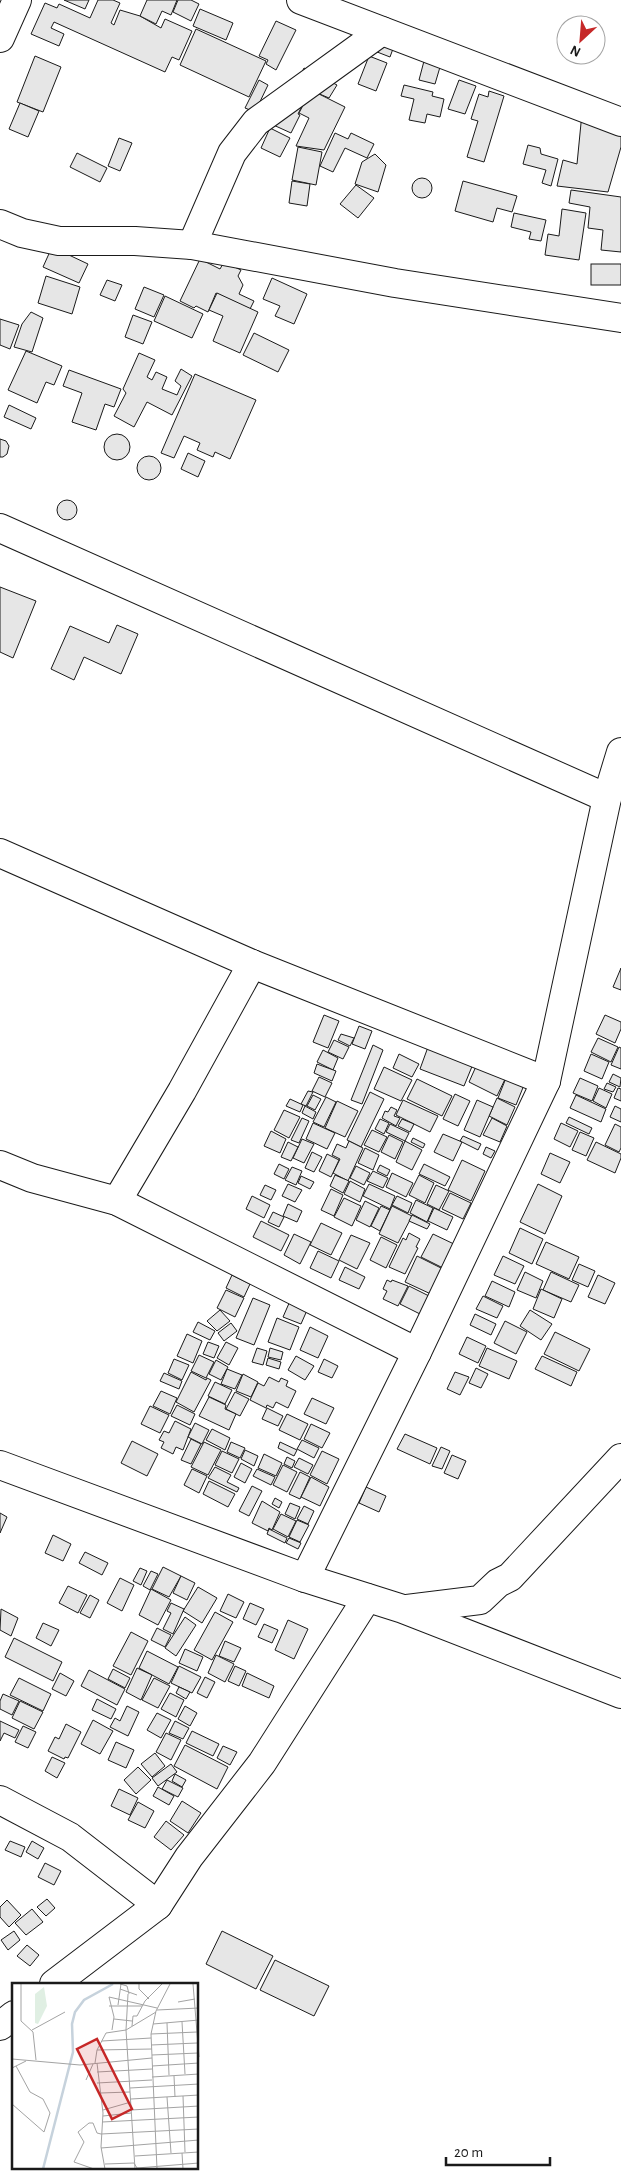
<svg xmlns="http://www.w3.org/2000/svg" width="621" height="2182" font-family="'Alegreya Sans',sans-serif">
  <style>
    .building { fill: #e6e6e6; stroke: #1a1a1a }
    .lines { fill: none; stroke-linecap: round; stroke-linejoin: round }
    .minor-casing { stroke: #1a1a1a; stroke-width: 30 }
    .minor { stroke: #fff; stroke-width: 28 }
    .inset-river { fill: none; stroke: #c6d2dc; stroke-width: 2.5 }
    .inset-road { fill: none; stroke: #a3a3a3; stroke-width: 1 }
    .view { fill: #c62828; fill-opacity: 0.15; stroke: #c62828; stroke-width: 2.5 }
    .inset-edge { fill: none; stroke: #1a1a1a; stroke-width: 2.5 }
  </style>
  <rect width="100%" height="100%" fill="#fff"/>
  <g class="building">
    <polygon points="64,0 89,0 85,9"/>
    <polygon points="98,0 113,0 120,3 111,23 114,25 120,10 140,16 161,28 165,19 192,31 179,60 172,57 165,72 54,22 51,28 64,34 59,46 31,34 45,3 57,8 59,4 90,18"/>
    <polygon points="147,0 177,0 171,15 162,11 156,24 140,16"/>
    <polygon points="178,0 191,0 199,4 191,21 173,12"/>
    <polygon points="200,9 233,23 226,40 193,26"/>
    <polygon points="276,21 296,30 276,70 266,64 268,60 259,56"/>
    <polygon points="196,29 266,61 249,97 180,65"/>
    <polygon points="398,35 390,57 372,50"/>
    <polygon points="35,56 61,67 43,112 17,102"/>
    <polygon points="369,56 387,63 376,91 358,84"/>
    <polygon points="424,61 440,67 435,84 419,80"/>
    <polygon points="304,68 337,85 329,98 310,90 298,114 300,115 291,133 269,123 287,102"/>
    <polygon points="259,80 268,85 255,112 245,108"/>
    <polygon points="459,80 476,86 465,114 448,109"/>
    <polygon points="404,85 433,92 432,96 444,99 440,117 427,114 425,123 409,120 414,99 401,96"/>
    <polygon points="311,90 345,107 324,150 296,146 309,118 299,113"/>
    <polygon points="489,91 504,96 484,162 467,157 478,121 471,119 479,94 488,97"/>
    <polygon points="20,103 39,111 28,137 9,129"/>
    <polygon points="582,113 621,127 621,147 608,192 557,186 563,160 577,164"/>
    <polygon points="270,128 290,138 280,157 261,148"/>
    <polygon points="335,133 348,139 351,133 374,144 367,158 345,148 333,172 320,166"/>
    <polygon points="119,138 132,143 120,171 108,166"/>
    <polygon points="528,145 540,148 541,154 558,159 551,186 542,183 546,170 523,164"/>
    <polygon points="298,147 322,152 316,185 292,180"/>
    <polygon points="77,153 107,168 100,182 70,167"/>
    <polygon points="375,154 386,165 378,192 355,184 362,162"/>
    <circle cx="422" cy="188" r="10"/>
    <polygon points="292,181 310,184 307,206 289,203"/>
    <polygon points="463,181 517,196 512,212 497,208 493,222 455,211"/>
    <polygon points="356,185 374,198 358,218 340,204"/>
    <polygon points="571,190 621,197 621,252 601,250 603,230 588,228 590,207 569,203"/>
    <polygon points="562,209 586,213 579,260 545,255 548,234 559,236"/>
    <polygon points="514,213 546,220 541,241 529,239 531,232 511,227"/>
    <polygon points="52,247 88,264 79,283 43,267"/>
    <polygon points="200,259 220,269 224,262 241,270 238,276 243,285 239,294 254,301 250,309 216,293 208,312 196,306 194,308 180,301"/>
    <rect x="591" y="264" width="30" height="21"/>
    <polygon points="46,276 80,287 72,314 38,303"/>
    <polygon points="272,278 307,294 294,324 275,316 280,306 263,299"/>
    <polygon points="107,280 122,285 115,301 100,295"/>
    <polygon points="144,287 164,295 154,317 135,309"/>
    <polygon points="217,293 258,312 240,353 213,341 223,316 209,310"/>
    <polygon points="165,296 203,314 192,338 154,321"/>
    <polygon points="31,312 43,318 32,352 14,347 22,324"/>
    <polygon points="133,315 152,322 143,344 125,337"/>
    <polygon points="0,319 19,325 10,349 0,345"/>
    <polygon points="254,333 289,350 278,372 243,355"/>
    <polygon points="26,351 62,366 54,385 46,382 37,403 8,390"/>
    <polygon points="139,353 155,360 147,377 152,380 156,372 167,377 162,389 177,395 181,386 175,381 181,369 192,376 172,415 147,402 134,427 114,416 126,393 123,389"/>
    <polygon points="69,370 121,389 114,407 105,404 96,430 72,422 82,393 63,386"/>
    <polygon points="195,374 256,400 230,459 215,452 213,457 197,450 200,443 184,436 174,458 161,453"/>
    <polygon points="9,405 36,418 31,429 4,417"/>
    <circle cx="117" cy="447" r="13"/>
    <polygon points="0,439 6,441 9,446 7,454 3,457 0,457"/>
    <polygon points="188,453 205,461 198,477 181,469"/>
    <circle cx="149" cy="468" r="12"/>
    <circle cx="67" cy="510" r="10"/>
    <polygon points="0,587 36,601 13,658 0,652"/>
    <polygon points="117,625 138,634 121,674 84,657 74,680 51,669 70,626 109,643"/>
    <polygon points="621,968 621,990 613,987"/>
    <polygon points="324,1015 339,1021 328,1048 313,1042"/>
    <polygon points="605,1015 621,1022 621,1029 615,1043 596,1034"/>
    <polygon points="359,1026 372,1031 365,1049 352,1044"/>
    <polygon points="341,1034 354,1038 350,1046 338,1040"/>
    <polygon points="598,1038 618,1047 611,1062 591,1052"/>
    <polygon points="334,1040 349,1047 343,1059 328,1052"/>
    <polygon points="373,1045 383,1050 362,1104 351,1100"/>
    <polygon points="428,1047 473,1064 464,1086 420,1069"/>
    <polygon points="619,1047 621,1048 621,1069 611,1065"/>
    <polygon points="323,1050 338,1058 333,1070 317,1062"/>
    <polygon points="399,1054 419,1064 412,1077 393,1068"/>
    <polygon points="591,1054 609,1062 602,1079 584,1071"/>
    <polygon points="478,1062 507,1075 497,1096 469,1082"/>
    <polygon points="317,1064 336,1071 332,1081 314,1073"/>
    <polygon points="384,1067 412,1080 401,1101 374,1089"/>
    <polygon points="613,1074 621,1078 620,1087 609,1082"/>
    <polygon points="319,1077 332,1083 325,1097 312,1091"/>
    <polygon points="506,1078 524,1085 516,1105 498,1098"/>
    <polygon points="580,1078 598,1086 592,1101 573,1093"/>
    <polygon points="417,1079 452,1096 442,1116 407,1099"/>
    <polygon points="607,1083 616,1087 613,1092 604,1089"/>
    <polygon points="599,1088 612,1094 606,1108 593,1101"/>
    <polygon points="618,1088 621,1089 621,1101 614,1098"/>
    <polygon points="308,1091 313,1092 306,1106 301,1104"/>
    <polygon points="370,1092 384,1099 361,1147 347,1140"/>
    <polygon points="455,1094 470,1101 458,1126 443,1119"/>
    <polygon points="313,1095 321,1099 315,1110 307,1106"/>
    <polygon points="576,1095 606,1109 601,1122 570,1108"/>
    <polygon points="326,1097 336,1102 324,1127 313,1122"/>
    <polygon points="497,1098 515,1107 507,1125 489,1116"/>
    <polygon points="290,1099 303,1105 300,1112 286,1106"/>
    <polygon points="403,1100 438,1116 430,1132 396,1115"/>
    <polygon points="477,1100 493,1107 480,1137 464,1130"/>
    <polygon points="337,1101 358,1111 345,1137 325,1128"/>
    <polygon points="305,1106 316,1112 313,1119 302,1113"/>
    <polygon points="615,1106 621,1109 621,1122 610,1117"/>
    <polygon points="391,1107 397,1110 394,1116 400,1118 396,1126 382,1118 385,1111 388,1112"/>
    <polygon points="284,1110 300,1117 289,1138 274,1130"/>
    <polygon points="569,1117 592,1128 589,1134 566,1123"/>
    <polygon points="302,1118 309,1121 299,1143 291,1140"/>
    <polygon points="492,1118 507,1126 500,1142 483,1135"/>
    <polygon points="380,1119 389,1123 384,1134 375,1129"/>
    <polygon points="402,1119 414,1124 410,1132 398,1126"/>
    <polygon points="313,1123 335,1133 327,1149 306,1139"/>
    <polygon points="561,1123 578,1131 570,1147 554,1139"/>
    <polygon points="390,1124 409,1133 405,1141 386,1132"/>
    <polygon points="615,1124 621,1127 621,1148 619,1152 605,1145"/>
    <polygon points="372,1130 387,1137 379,1152 364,1145"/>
    <polygon points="271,1131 286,1139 280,1153 264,1146"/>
    <polygon points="580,1132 594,1138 586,1156 572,1150"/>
    <polygon points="443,1134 462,1142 453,1161 434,1152"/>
    <polygon points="389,1135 403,1142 395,1159 381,1152"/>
    <polygon points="463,1136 481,1144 478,1150 460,1141"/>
    <polygon points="413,1138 425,1144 423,1148 411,1142"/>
    <polygon points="302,1139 314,1144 304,1163 293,1158"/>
    <polygon points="349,1141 363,1148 348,1181 333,1173 340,1159 332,1155 337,1144 346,1148"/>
    <polygon points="405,1141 422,1150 412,1170 396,1162"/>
    <polygon points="288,1142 298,1147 291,1161 281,1157"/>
    <polygon points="596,1142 621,1154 621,1158 615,1173 587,1160"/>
    <polygon points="486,1147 495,1151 491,1158 483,1154"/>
    <polygon points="365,1148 379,1155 373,1170 358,1163"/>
    <polygon points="312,1152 322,1157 314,1172 305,1168"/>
    <polygon points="550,1153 570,1162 560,1183 541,1174"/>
    <polygon points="327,1154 339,1160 331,1177 319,1171"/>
    <polygon points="462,1160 485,1171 471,1201 448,1190"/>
    <polygon points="279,1164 289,1169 284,1179 274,1174"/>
    <polygon points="424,1164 450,1177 445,1186 419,1174"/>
    <polygon points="380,1165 390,1170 387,1176 377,1171"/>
    <polygon points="356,1166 370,1173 364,1185 350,1178"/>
    <polygon points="292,1167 302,1171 296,1185 285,1180"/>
    <polygon points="373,1171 388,1178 383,1188 367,1181"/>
    <polygon points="392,1173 413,1183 406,1197 386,1187"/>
    <polygon points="335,1175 349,1181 343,1193 330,1186"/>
    <polygon points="419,1175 434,1183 425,1203 409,1195"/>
    <polygon points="301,1176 314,1182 310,1189 298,1183"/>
    <polygon points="350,1181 365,1189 360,1202 344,1194"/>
    <polygon points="288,1184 302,1190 295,1202 282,1196"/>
    <polygon points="369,1184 395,1196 390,1209 363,1196"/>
    <polygon points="538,1184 562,1196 545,1234 520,1222"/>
    <polygon points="265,1185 276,1190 271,1200 260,1195"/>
    <polygon points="436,1185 449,1191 439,1210 427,1204"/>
    <polygon points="331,1189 343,1195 334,1216 321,1210"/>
    <polygon points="450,1193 471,1203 463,1219 442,1209"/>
    <polygon points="252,1196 270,1205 264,1218 246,1209"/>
    <polygon points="397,1196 412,1203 408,1213 392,1205"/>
    <polygon points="344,1198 361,1206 352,1226 334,1217"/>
    <polygon points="416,1200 433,1208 427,1222 410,1213"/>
    <polygon points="365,1201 379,1208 370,1227 356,1220"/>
    <polygon points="288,1204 302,1211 297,1222 283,1216"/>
    <polygon points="381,1206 390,1210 380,1231 371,1226"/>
    <polygon points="392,1206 412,1216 398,1243 379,1234"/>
    <polygon points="434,1208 453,1217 447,1230 428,1221"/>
    <polygon points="273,1212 284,1217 279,1227 268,1222"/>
    <polygon points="412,1215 430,1224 427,1229 409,1221"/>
    <polygon points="261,1221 289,1235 281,1251 253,1237"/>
    <polygon points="321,1223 342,1233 331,1255 310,1245"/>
    <polygon points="520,1228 543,1239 532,1264 509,1253"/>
    <polygon points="409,1233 420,1239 416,1247 418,1248 405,1274 389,1267 403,1238 406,1240"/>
    <polygon points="294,1234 311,1242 300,1264 284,1255"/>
    <polygon points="433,1234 456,1245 445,1269 421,1257"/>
    <polygon points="351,1235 370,1243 357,1269 339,1260"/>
    <polygon points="381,1237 397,1245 386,1268 370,1260"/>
    <polygon points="546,1242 579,1257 569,1279 536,1264"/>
    <polygon points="318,1251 339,1261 331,1278 310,1268"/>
    <polygon points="417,1256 445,1270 433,1295 405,1282"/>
    <polygon points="503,1256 524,1266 515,1284 494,1275"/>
    <polygon points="579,1264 595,1271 588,1287 572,1280"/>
    <polygon points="345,1267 365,1277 359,1289 339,1280"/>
    <polygon points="525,1272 543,1281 536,1298 517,1290"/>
    <polygon points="551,1272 579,1285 571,1302 543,1290"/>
    <polygon points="232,1275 250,1284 244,1297 226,1288"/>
    <polygon points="598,1275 615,1283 605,1304 588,1297"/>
    <polygon points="387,1280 391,1282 392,1280 408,1286 398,1306 383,1299 387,1291 383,1289"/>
    <polygon points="492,1281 515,1292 509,1307 485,1296"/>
    <polygon points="409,1286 431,1297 422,1315 400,1304"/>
    <polygon points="541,1289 562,1299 554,1318 533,1309"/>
    <polygon points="226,1290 244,1298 235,1317 217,1308"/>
    <polygon points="483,1296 503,1306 497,1318 476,1309"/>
    <polygon points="253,1298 270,1305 254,1345 236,1338"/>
    <polygon points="290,1301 308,1308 301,1324 283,1317"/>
    <polygon points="220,1310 230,1321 217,1331 207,1321"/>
    <polygon points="530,1310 552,1324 541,1340 520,1326"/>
    <polygon points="475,1314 496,1324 491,1335 470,1325"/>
    <polygon points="277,1318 299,1327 290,1350 268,1342"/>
    <polygon points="505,1321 527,1332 516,1354 494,1343"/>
    <polygon points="198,1322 215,1331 210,1340 193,1332"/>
    <polygon points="231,1323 237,1331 224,1341 218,1333"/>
    <polygon points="310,1327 328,1336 318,1358 300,1350"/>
    <polygon points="555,1332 590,1349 579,1371 544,1354"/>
    <polygon points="187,1334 202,1341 193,1363 177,1356"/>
    <polygon points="467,1337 486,1346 478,1363 459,1354"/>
    <polygon points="208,1342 219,1346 214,1358 203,1354"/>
    <polygon points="226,1342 238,1348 229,1365 217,1358"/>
    <polygon points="257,1348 267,1351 263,1365 252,1362"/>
    <polygon points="270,1348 283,1352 281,1360 268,1357"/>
    <polygon points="487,1348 517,1361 509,1379 479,1366"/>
    <polygon points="199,1355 214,1362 206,1378 191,1371"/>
    <polygon points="296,1356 314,1366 305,1380 288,1370"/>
    <polygon points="542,1356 577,1372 571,1386 535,1369"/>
    <polygon points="268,1358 281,1362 279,1369 266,1365"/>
    <polygon points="174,1359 189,1365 182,1380 168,1373"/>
    <polygon points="324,1359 338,1366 332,1378 318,1372"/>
    <polygon points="216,1360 228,1367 221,1380 209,1374"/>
    <polygon points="476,1368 488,1374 481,1388 469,1383"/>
    <polygon points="227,1369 242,1375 235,1389 221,1384"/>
    <polygon points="191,1372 206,1380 207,1378 211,1380 194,1412 176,1402"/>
    <polygon points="455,1372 469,1377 460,1395 447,1389"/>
    <polygon points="164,1373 182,1381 179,1389 160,1381"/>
    <polygon points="243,1374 258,1382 251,1397 236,1391"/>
    <polygon points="269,1377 279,1382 281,1378 288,1381 286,1386 296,1391 288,1408 276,1402 273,1408 267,1405 266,1408 250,1400 258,1383 264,1386"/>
    <polygon points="215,1382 232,1390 225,1404 208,1396"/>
    <polygon points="161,1391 177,1398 170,1414 153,1406"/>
    <polygon points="235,1392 249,1399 240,1416 226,1409"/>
    <polygon points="209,1397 226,1405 225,1409 236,1414 229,1430 199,1416"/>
    <polygon points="312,1398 334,1408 326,1424 304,1414"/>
    <polygon points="177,1405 195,1414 190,1425 171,1416"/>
    <polygon points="150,1406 169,1415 160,1433 141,1424"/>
    <polygon points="267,1408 283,1416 278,1426 262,1419"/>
    <polygon points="287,1414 308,1424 300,1440 279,1430"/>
    <polygon points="175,1421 191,1429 183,1450 176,1447 173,1454 161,1448 164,1442 159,1440 164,1431 169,1433"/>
    <polygon points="195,1423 209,1430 202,1444 188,1437"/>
    <polygon points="311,1424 330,1433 322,1448 304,1439"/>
    <polygon points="212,1429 230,1438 225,1450 206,1440"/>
    <polygon points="405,1434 437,1448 430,1464 397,1449"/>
    <polygon points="191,1439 201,1444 191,1464 181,1460"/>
    <polygon points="302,1440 319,1448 314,1458 297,1449"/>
    <polygon points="132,1441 158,1454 147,1476 121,1463"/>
    <polygon points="204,1442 221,1450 208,1475 191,1467"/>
    <polygon points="231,1442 245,1448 240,1458 227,1452"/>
    <polygon points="280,1442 297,1450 294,1456 278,1448"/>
    <polygon points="441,1447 450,1451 442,1469 432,1466"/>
    <polygon points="245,1450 258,1456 254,1466 241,1459"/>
    <polygon points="222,1451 239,1459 232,1473 215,1465"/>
    <polygon points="322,1451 339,1459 327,1484 310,1475"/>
    <polygon points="264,1454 282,1463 276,1476 258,1468"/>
    <polygon points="452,1455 466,1461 458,1479 444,1473"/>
    <polygon points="287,1457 295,1461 292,1468 284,1464"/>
    <polygon points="299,1458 313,1465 308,1474 294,1467"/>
    <polygon points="241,1463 252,1469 245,1483 234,1477"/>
    <polygon points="283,1465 297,1472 287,1492 273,1485"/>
    <polygon points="215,1467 231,1475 227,1482 239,1488 237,1492 208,1478"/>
    <polygon points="192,1469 207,1476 199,1493 184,1485"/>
    <polygon points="257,1469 275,1477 271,1485 253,1476"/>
    <polygon points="300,1472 310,1477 300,1499 289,1494"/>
    <polygon points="311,1477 329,1487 320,1506 301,1497"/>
    <polygon points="209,1481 235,1494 228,1507 203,1494"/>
    <polygon points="252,1486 262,1491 249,1516 239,1511"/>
    <polygon points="366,1487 386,1496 379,1512 359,1503"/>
    <polygon points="275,1498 282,1502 279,1508 272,1504"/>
    <polygon points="262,1501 280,1512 272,1530 269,1528 268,1531 252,1523"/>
    <polygon points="290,1503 300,1507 295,1519 285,1514"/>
    <polygon points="304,1506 314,1511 308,1524 297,1519"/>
    <polygon points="0,1513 7,1517 0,1533"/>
    <polygon points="281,1514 296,1521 288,1537 273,1529"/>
    <polygon points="297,1520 309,1525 300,1542 289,1537"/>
    <polygon points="269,1529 287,1538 285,1543 267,1534"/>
    <polygon points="53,1535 71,1544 63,1561 45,1553"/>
    <polygon points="289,1538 301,1543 298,1549 286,1543"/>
    <polygon points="85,1552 108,1563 102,1575 79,1563"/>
    <polygon points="163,1567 181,1576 169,1597 152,1589"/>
    <polygon points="140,1568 147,1571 141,1585 133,1581"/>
    <polygon points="151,1571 158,1574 150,1590 143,1586"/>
    <polygon points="181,1576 195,1583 187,1600 173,1593"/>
    <polygon points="120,1578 134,1585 122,1611 107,1603"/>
    <polygon points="68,1586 87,1595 78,1613 59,1603"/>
    <polygon points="198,1587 217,1598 202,1623 183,1611"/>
    <polygon points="151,1589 171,1600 158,1625 139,1615"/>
    <polygon points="228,1594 244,1602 236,1618 220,1611"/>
    <polygon points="90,1595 99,1600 90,1618 80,1613"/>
    <polygon points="171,1603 184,1609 173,1634 163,1629 171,1613 167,1611"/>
    <polygon points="250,1603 264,1609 256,1625 243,1619"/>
    <polygon points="1,1609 18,1618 11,1636 0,1630"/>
    <polygon points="215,1612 233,1622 212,1660 194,1650"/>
    <polygon points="185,1617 196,1625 176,1656 165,1648"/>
    <polygon points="288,1620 308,1629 294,1659 275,1650"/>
    <polygon points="43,1623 59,1630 51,1646 36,1638"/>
    <polygon points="264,1624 278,1630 272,1643 258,1637"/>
    <polygon points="157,1628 171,1635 165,1647 151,1640"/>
    <polygon points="131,1632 148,1641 131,1675 113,1666"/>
    <polygon points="14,1638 62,1662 53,1681 5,1657"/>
    <polygon points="225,1641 241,1648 234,1662 219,1656"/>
    <polygon points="185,1649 203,1657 197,1671 179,1663"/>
    <polygon points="147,1651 178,1667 169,1684 139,1668"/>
    <polygon points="216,1655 234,1664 225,1682 208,1673"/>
    <polygon points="179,1666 201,1677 192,1693 171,1683"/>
    <polygon points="235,1666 246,1671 239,1686 228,1681"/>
    <polygon points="137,1668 152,1675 141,1700 126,1692"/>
    <polygon points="113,1669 130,1678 125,1688 108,1679"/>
    <polygon points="89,1670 125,1689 117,1705 81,1686"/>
    <polygon points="60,1673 74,1681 66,1696 52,1689"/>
    <polygon points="247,1673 274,1686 269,1698 242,1686"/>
    <polygon points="205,1677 215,1682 207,1698 197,1693"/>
    <polygon points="19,1678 51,1694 43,1711 10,1695"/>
    <polygon points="154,1678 170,1686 158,1708 142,1700"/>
    <polygon points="179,1687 190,1692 186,1699 176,1693"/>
    <polygon points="170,1693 184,1700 176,1717 161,1709"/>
    <polygon points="3,1694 19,1701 12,1715 0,1709 0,1701"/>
    <polygon points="97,1699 116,1709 111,1719 92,1710"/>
    <polygon points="20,1701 43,1712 34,1729 12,1718"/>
    <polygon points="127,1706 139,1712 128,1736 110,1727 115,1718 120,1721"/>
    <polygon points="185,1706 197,1713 190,1726 178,1719"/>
    <polygon points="157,1713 171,1720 161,1738 147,1730"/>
    <polygon points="93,1720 113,1731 100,1754 81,1744"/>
    <polygon points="0,1721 19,1730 15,1738 4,1733 0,1741"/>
    <polygon points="175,1721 189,1728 183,1739 169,1733"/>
    <polygon points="66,1724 81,1732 68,1758 65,1757 64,1759 48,1751 55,1737 59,1739"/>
    <polygon points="23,1726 36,1732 28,1748 15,1742"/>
    <polygon points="192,1731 219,1744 213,1756 186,1743"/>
    <polygon points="166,1733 181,1740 171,1760 156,1752"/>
    <polygon points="116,1742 134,1750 126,1768 108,1760"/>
    <polygon points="185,1745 228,1767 217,1789 174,1766"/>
    <polygon points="223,1746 237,1752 230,1765 217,1758"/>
    <polygon points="155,1753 165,1766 152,1777 141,1764"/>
    <polygon points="52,1757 65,1763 57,1778 45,1771"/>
    <polygon points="171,1764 177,1772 158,1786 152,1778"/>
    <polygon points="138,1767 151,1780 136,1794 124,1780"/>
    <polygon points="175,1774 186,1780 182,1787 172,1781"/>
    <polygon points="167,1780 183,1788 178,1797 162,1789"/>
    <polygon points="158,1787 174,1796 169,1805 153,1796"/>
    <polygon points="119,1789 138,1798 130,1815 111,1806"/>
    <polygon points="182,1801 201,1813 188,1833 170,1821"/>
    <polygon points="138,1802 154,1811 145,1828 128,1820"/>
    <polygon points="166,1821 184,1835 171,1850 154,1837"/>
    <polygon points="10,1841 25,1847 21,1857 5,1850"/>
    <polygon points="32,1841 44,1848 38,1859 26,1852"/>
    <polygon points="45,1863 61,1871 54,1885 38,1877"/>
    <polygon points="47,1899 55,1908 46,1916 37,1907"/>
    <polygon points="7,1900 21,1915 9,1927 0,1917 0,1907"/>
    <polygon points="32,1909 43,1922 26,1935 15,1923"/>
    <polygon points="14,1931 20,1940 8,1950 1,1940"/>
    <polygon points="222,1931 273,1956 256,1989 206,1964"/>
    <polygon points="27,1945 39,1955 30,1966 17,1956"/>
    <polygon points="275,1960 329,1986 314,2016 260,1990"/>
  </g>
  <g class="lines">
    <defs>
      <g id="minor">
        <polyline points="301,0 621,122"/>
        <polyline points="0,38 17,0"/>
        <polyline points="0,224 22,233 59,241 135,241 192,245 395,283 621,318"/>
        <polyline points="192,245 232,153 256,122 382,31"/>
        <polyline points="0,528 607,798"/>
        <polyline points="0,853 252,964 546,1081"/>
        <polyline points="0,1165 32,1178 117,1201 417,1352"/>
        <polyline points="117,1201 182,1091 252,964"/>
        <polyline points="0,1465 305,1578 403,1609 621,1694"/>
        <polyline points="305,1578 417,1352 546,1081 607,798 621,752"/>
        <polyline points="407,1609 480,1600 498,1583 510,1577 621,1458"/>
        <polyline points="0,1800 70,1837 158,1905"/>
        <polyline points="54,1984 158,1905 189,1857 262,1763 367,1598"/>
        <polyline points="0,2026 14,2015"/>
      </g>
    </defs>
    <use href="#minor" class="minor-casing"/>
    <use href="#minor" class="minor"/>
  </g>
  <g transform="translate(12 1983)">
    <rect width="186" height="186" fill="#fff"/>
    <path d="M 32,4 L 35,23 L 26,41 L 23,40 L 23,11 Z" fill="#e0efe3"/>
    <path class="inset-river" d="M 31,186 L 61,69 L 60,41 L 63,29 L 72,17 L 101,1"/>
    <path class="inset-road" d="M 9,1 L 9,38 L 21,49 L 24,77M 108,1 L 115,3 L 117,11M 127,1 L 127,6 L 137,16M 181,1 L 187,74M 108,6 L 125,12M 116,11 L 114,47 L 123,186M 166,19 L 183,16M 106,22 L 109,1M 97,23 L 130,23M 145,27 L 187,25M 102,36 L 120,38M 170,39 L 173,91M 155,40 L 157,92M 141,41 L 187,37M 120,43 L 121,33 L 125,33 L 133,18 L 150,1M 20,47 L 53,29M 100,47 L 102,34 L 97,14 L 145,25M 139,51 L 185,49M 90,58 L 139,55M 139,62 L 185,60M 85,67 L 140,66M 140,72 L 186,70M 0,76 L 68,82 L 140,75M 83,80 L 85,67 L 94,50 L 114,47 L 144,29M 85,80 L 91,130 L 89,164 L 93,186M 140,83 L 187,80M 0,85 L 14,78M 85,89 L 140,86M 162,93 L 163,114M 140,94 L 187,91M 74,97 L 81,81M 85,100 L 140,97M 118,105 L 187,101M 88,110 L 118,109M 171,113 L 173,169M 155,114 L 159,170M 119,116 L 187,112M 0,121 L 32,149 L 38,130 L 31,116 L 18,109 L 4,83M 91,127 L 119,119M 119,127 L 187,123M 91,133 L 119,130M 90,139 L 187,134M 89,165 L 187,157M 170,170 L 171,186M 123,173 L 187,169M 93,181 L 122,180 L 125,185 L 187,180M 82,186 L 62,179 L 72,159 L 66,149 L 77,140 L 81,140 L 85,150 L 89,151 L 187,146M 145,186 L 139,51 L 144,28 L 158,1"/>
    <path class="view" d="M 85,56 L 120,126 L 100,136 L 65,66 Z"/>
    <rect width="186" height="186" class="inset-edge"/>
  </g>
  <g transform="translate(581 40) rotate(206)"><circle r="24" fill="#ffffff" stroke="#a3a3a3"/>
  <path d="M0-4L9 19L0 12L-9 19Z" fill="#c62828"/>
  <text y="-8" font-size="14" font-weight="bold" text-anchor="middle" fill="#1a1a1a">N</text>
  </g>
  <path d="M446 2157v8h104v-8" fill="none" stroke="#1a1a1a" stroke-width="2.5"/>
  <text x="454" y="2157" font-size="15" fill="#1a1a1a" stroke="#ffffff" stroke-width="4" paint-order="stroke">20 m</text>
</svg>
